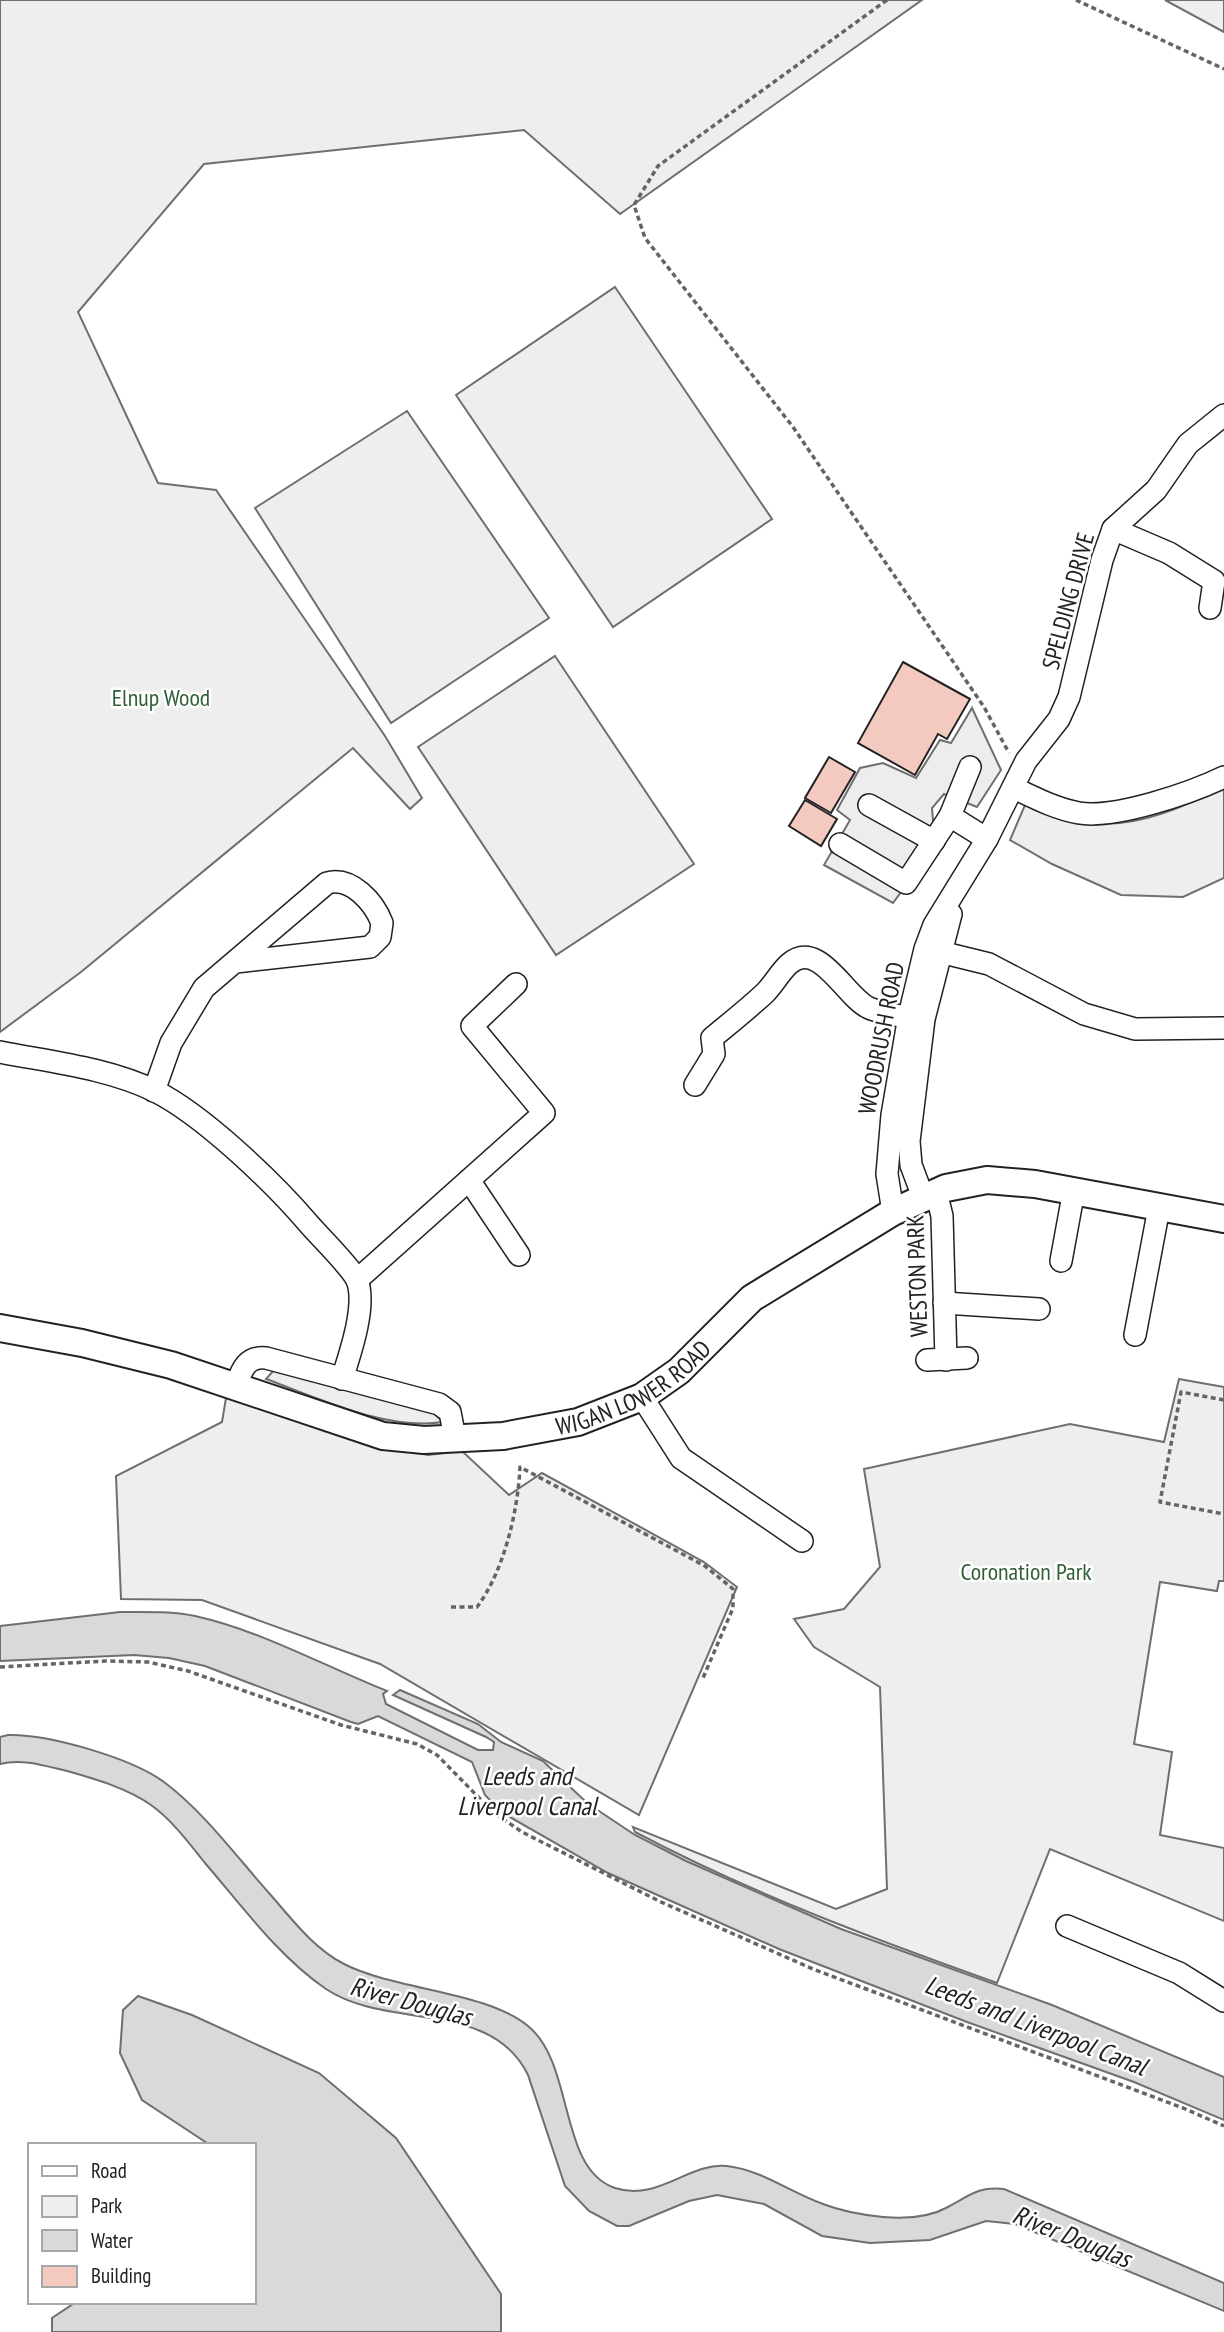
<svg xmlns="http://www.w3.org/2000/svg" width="1224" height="2332" font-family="'PT Sans Narrow',sans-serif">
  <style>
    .green { fill: #eee; stroke: #6f6f6f; stroke-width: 2 }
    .parking { fill: #ededed; stroke: #6f6f6f; stroke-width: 2 }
    .water { fill: #d9d9d9; stroke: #6f6f6f; stroke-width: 2 }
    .building { fill: #f3c9c0; stroke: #222; stroke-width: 2 }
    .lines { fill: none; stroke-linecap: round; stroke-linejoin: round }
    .minor-casing { stroke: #222; stroke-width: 24 }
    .major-casing { stroke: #222; stroke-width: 30 }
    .path { stroke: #646464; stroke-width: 3.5; stroke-dasharray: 5 3.5; stroke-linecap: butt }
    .minor { stroke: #fff; stroke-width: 21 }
    .major { stroke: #fff; stroke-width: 26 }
    .labels { text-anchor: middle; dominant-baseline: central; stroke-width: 5; stroke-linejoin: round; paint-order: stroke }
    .street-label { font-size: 24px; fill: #222; stroke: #fff }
    .park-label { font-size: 24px; fill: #2f5e38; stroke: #fff }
    .water-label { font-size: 26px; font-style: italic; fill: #222; stroke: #fff }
  </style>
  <rect width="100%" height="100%" fill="#fff"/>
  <g class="green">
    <polygon points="0,0 922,0 620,214 524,130 204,164 78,312 158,483 216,490 385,736 422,798 410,809 353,748 81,972 0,1032"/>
    <polygon points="1165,0 1224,0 1224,32"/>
    <polygon points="615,287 772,519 613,627 456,395"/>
    <polygon points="407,411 549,618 391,723 255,508"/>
    <polygon points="555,656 694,864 556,955 418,747"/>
    <path d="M 1224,786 L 1224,878 L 1183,897 L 1121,895 L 1052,864 L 1010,840 L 1025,805 C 1048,808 1070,821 1094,823 C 1138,828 1186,806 1224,786 Z"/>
    <path d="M 274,1370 L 428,1407 L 443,1422 C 387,1431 318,1398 266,1379 Z"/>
    <path d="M 1179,1379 L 1224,1387 L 1224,1581 L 1219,1581 L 1217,1591 L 1160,1582 L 1134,1744 L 1172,1752 L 1160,1835 L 1224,1848 L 1224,1921 L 1050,1849 L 997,1983 C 874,1939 752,1894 635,1832 L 633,1827 L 836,1909 L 887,1889 L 880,1687 L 814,1647 L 794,1619 L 844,1609 L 880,1567 L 864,1469 L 1070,1424 L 1164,1442 Z"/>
    <polygon points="227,1392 389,1448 428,1455 462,1451 509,1495 542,1473 704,1562 737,1587 639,1815 380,1664 202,1600 121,1599 116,1476 222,1422"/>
  </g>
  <polygon class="parking" points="972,708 1001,770 977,807 944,794 932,808 935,846 893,903 824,865 850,820 837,810 860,768 883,763 916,778 940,740 951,743"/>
  <g class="water">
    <path d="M 120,1612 C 145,1612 170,1611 195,1616 C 262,1631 324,1666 387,1691 L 383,1694 L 386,1704 L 478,1750 L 493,1750 L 494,1742 L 486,1737 L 393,1695 L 400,1690 L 478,1724 L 501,1742 L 543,1761 L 587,1803 L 635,1835 L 686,1861 L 841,1929 L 1052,2005 L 1224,2077 L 1224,2120 L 1134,2082 L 967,2022 L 779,1949 L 608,1873 L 501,1812 L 485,1795 L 472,1762 L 378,1716 L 358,1724 L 351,1722 L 205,1666 L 169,1658 L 134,1655 L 0,1661 L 0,1626 Z"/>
    <path d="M 8,1735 C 49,1734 131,1758 164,1782 C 204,1812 236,1856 269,1893 C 291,1918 313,1948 344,1964 C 395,1990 485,1991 528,2026 C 575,2064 558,2169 615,2188 C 658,2202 689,2162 727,2166 C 762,2170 791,2193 823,2204 C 841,2211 863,2215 883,2217 C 905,2219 928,2218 948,2207 C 969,2196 978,2186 1004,2189 L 1224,2283 L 1224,2311 L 1015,2224 L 986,2221 L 930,2240 L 870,2243 L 822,2236 L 764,2204 L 717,2195 L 689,2201 L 629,2226 L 617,2226 L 589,2211 L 565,2186 L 528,2075 C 491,1999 387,2030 326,1989 C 279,1957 242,1906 205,1863 C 189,1843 172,1820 151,1805 C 127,1788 95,1779 67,1771 C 46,1766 22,1758 0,1764 L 0,1737 Z"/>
    <polygon points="138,1996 192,2015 319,2073 396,2138 501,2294 501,2332 52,2332 52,2318 76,2302 254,2302 254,2145 210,2145 142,2100 120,2053 123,2010"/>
  </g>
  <g class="building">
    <polygon points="903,662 970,699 947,739 938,734 915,775 858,743"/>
    <polygon points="829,757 855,772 831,813 805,798"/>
    <polygon points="805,800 837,819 821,846 789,826"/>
  </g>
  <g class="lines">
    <defs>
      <g id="minor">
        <polyline points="1113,529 1169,553 1214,581 1210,608"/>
        <path d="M 1014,788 C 1035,798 1056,809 1079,813 C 1115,819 1191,793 1224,777"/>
        <polyline points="869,805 934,841"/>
        <polyline points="950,816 970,767"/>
        <polyline points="840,844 906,883 950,816 987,839"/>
        <polyline points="928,949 989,964 1084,1014 1135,1029 1224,1028"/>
        <path d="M 0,1052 C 51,1062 108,1068 155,1091 C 203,1115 273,1182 308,1223 C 319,1236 351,1267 357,1280 C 367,1305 350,1354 342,1379"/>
        <path d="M 695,1085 L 714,1054 L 712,1038 C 730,1023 748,1009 765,993 C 774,984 780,972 789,964 C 819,938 845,997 869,1008 C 885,1015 905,1016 922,1019"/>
        <path d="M 154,1091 L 171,1043 L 204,988 L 327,883 C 351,876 374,902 382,923 L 380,937 L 370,947 L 236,962"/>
        <polyline points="469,1180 519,1255"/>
        <polyline points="936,1192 942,1216 946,1360"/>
        <polyline points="923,1197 911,1165 909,1141 924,1019 951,914"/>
        <polyline points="893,1212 887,1174 892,1115 909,1016 925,949 934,925 987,839 1026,761 1059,719 1069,697 1102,560 1113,529 1156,490 1188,444 1224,415"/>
        <polyline points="1061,1261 1074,1190"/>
        <polyline points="357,1280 544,1113 472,1026 516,984"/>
        <polyline points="944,1303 1039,1309"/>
        <polyline points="1135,1335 1159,1208"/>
        <polyline points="927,1360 967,1358"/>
        <path d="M 236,1385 C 242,1369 247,1356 266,1358 L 439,1404 L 450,1412 L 455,1438"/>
        <polyline points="642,1397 681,1458 802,1541"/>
        <polyline points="1067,1926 1179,1973 1224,2001"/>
      </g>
      <g id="major">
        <path id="s1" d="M 0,1328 L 82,1343 L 171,1365 L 383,1436 L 424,1440 L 503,1436 L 578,1422 L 642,1397 L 679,1371 L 752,1298 L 893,1212 L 946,1188 L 987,1180 L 1035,1184 L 1224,1219"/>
      </g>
    </defs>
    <use href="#minor" class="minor-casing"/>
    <use href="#major" class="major-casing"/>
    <g class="path">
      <polyline points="887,0 658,166 634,205 645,238 793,427 984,707 1009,753"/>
      <polyline points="1076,0 1224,69"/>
      <polyline points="1224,1400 1181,1392 1160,1502 1224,1514"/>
      <path d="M 451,1607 L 477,1607 C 504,1571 518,1511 520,1467 L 705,1566 L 733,1589 L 733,1608 L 703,1678"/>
      <polyline points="0,1667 105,1661 148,1662 188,1671 341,1725 417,1744 437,1755 493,1812 522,1832 661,1902 813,1969 1183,2108 1224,2126"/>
    </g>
    <use href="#minor" class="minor"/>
    <use href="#major" class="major"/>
  </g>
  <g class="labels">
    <g class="street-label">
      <text transform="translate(1068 601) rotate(-75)">SPELDING DRIVE</text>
      <text transform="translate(881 1038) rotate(-79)">WOODRUSH ROAD</text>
      <text transform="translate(917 1276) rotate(-92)">WESTON PARK</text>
      <text stroke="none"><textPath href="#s1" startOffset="660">WIGAN LOWER ROAD</textPath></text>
    </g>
    <g class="park-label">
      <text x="161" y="697">Elnup Wood</text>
      <text x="1026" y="1571">Coronation Park</text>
    </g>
    <g class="water-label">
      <text x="527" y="1775">Leeds and<tspan x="527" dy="30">Liverpool Canal</tspan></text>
      <text transform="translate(411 2001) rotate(15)">River Douglas</text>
      <text transform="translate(1036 2025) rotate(21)">Leeds and Liverpool Canal</text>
      <text transform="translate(1072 2236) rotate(22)">River Douglas</text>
    </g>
  </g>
  <rect x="28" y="2143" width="228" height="161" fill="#ffffff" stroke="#a7a7a7" stroke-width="2"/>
  <rect x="42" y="2166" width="35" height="10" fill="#ffffff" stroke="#a7a7a7" stroke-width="2"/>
  <text x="91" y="2178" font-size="21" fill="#222222">Road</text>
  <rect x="42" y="2196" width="35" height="21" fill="#eeeeee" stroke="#a7a7a7" stroke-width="2"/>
  <text x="91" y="2213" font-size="21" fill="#222222">Park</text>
  <rect x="42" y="2230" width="35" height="21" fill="#d9d9d9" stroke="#a7a7a7" stroke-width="2"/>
  <text x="91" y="2248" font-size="21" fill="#222222">Water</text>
  <rect x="42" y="2266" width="35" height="21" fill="#f3c9c0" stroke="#a7a7a7" stroke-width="2"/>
  <text x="91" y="2283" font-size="21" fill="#222222">Building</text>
</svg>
